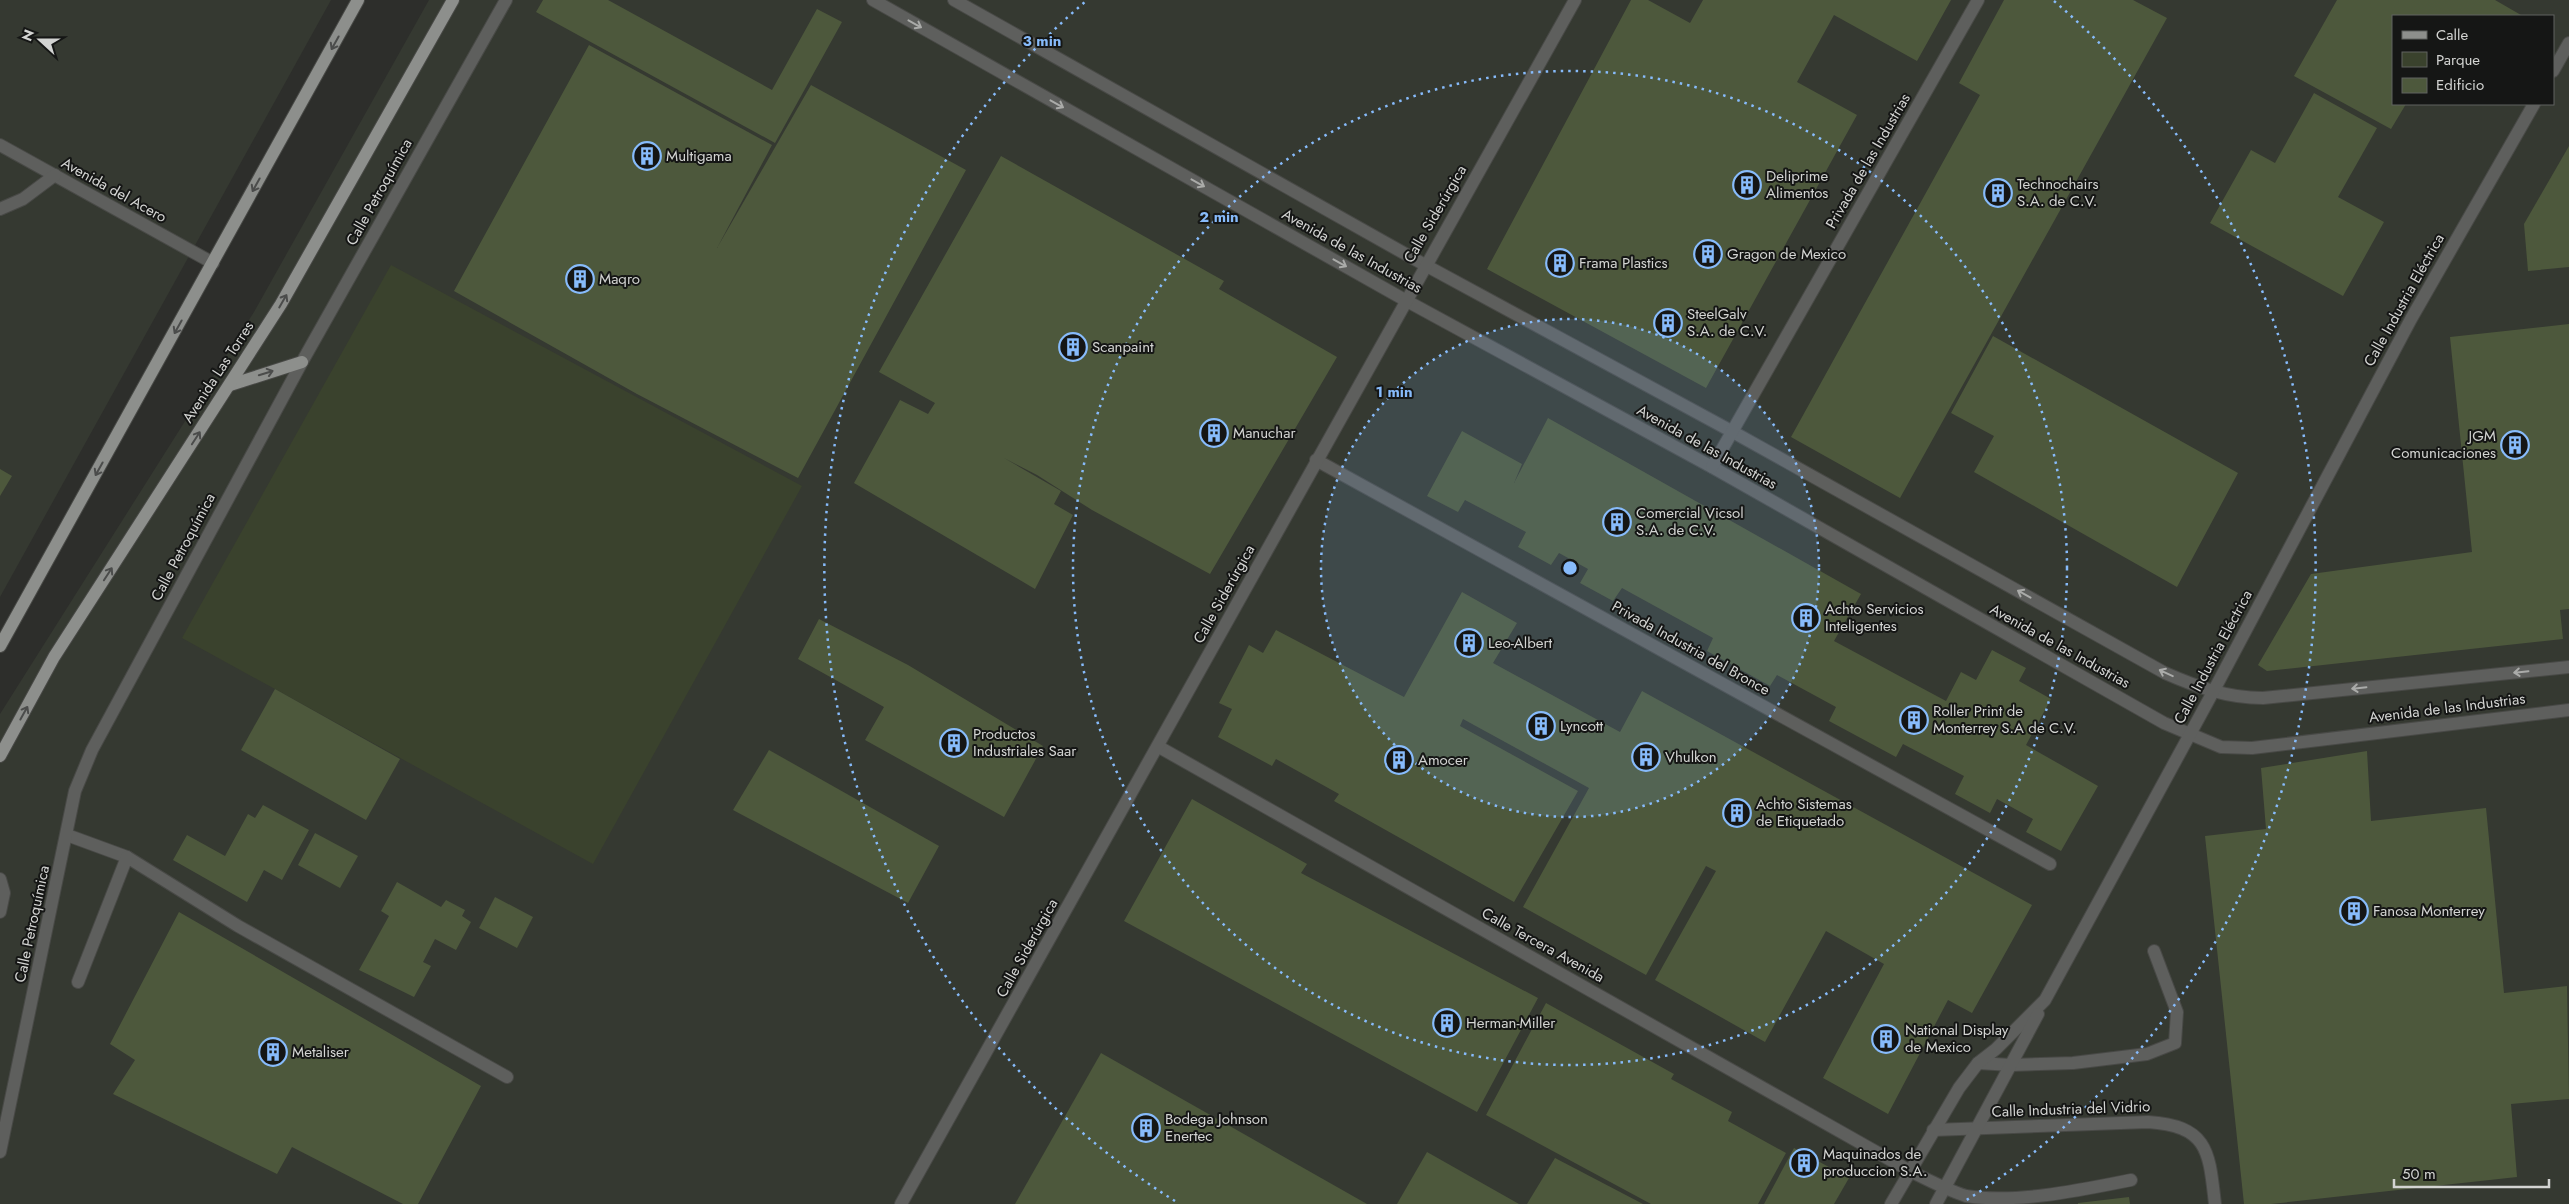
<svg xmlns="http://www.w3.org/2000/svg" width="2569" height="1204" font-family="Jost,sans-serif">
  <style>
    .built { fill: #353931; fill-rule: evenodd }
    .green { fill: #3a422d }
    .building { fill: #4d583c }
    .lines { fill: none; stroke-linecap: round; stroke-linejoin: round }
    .minor-casing { stroke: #484946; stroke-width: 14 }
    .major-casing { stroke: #484946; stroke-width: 14 }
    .minor { stroke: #5e5f5d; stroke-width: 12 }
    .major { stroke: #8d8f8c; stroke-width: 12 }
    .oneway { stroke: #aaaba9 }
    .oneway2 { stroke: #4b4c4b }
    .ring { fill: none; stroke: #87bbfb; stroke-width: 2.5; stroke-dasharray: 2.5 5 }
    .labels { text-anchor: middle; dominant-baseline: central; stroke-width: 4; stroke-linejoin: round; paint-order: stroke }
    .poi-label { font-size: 15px; fill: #d3d4d2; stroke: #151615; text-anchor: start }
    .street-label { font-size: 15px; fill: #d3d4d2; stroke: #151615 }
    .centre { fill: #87bbfb; stroke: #151615; stroke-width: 2.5 }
    .ring-label { font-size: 15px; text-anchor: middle; font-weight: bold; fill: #87bbfb; stroke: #151615; stroke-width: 4; stroke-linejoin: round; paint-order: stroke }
  </style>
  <rect width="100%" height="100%" fill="#2d2e2b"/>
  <g class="built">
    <polygon points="0,0 331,0 0,597"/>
    <path d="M 429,0 L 2569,0 L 2569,1204 L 0,1204 L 0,714 L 254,312 ZM 2393,16 L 2553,16 L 2553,104 L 2393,104 Z"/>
  </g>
  <polygon class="green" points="391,265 802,486 593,864 182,638"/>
  <g class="building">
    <polygon points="543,0 608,0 772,90 817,9 842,22 775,143 536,12"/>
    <polygon points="1631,0 1648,0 1690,23 1703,0 1951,0 1917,61 1834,15 1797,82 1857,115 1706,388 1487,269"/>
    <polygon points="2004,0 2133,0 2167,18 1900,498 1791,437 1980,95 1959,83"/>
    <polygon points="2337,0 2495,0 2521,15 2393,16 2393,104 2406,104 2391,129 2294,76"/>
    <polygon points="589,45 772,145 717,248 811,85 966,170 798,478 637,394 454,291"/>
    <polygon points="2314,93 2377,128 2338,197 2384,222 2343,296 2210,223 2251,150 2275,163"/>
    <polygon points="2569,146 2569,267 2528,271 2524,224"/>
    <polygon points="1001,156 1224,281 1219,289 1337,357 1210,574 1092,510 1037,475 1004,458 1061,491 1054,504 1073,515 1035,589 854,483 900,400 928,414 935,403 879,372"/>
    <polygon points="2569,324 2569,609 2560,610 2563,639 2267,671 2258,665 2311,574 2472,552 2450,337"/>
    <polygon points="1993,336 2238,473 2177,587 1974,472 1994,436 1951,413"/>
    <polygon points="1548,418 1861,594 1834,641 1946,701 1961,672 1976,680 1992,650 2026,668 2019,681 2051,699 2026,745 2098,786 2061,851 2026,832 2033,819 1997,799 1990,813 1955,794 1964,776 1903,744 1896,757 1829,721 1836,707 1777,675 1770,686 1707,651 1713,638 1622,588 1613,601 1580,583 1588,569 1559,553 1551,565 1518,547 1526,532 1465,500 1458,512 1427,496 1462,431 1522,464 1514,483"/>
    <polygon points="0,469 12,476 0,496"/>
    <polygon points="1462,592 1517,623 1493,663 1620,732 1642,691 2032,905 1972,1013 1948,1000 1888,1114 1823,1078 1884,964 1826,931 1765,1042 1655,980 1716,871 1706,866 1646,975 1523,907 1589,788 1463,719 1460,726 1578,791 1514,902 1334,801 1339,794 1276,759 1272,766 1218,737 1232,709 1219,703 1249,645 1263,653 1276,630 1404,697"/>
    <polygon points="819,619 908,665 1043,746 1004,817 865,740 884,707 798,659"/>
    <polygon points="275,689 400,759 366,820 241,750"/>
    <polygon points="769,750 939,846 908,903 733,810"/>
    <polygon points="2367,751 2371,821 2486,808 2504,993 2567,986 2569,1099 2511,1104 2517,1177 2271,1204 2244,1204 2205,836 2266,829 2261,768"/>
    <polygon points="1192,799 1307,864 1301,873 1538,998 1477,1112 1124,921"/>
    <polygon points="263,805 309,830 282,880 264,870 247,902 173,860 187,835 225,856 248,814 255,818"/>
    <polygon points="315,833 358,856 340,888 298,865"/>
    <polygon points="397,882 441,907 446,900 465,910 462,916 471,922 456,950 435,939 423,962 431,966 414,997 359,970 389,916 381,911"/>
    <polygon points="495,897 533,917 517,948 479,928"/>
    <polygon points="179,912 481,1086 418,1204 403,1204 292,1147 277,1174 113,1094 135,1060 110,1044"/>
    <polygon points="1546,1003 1674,1074 1671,1079 1732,1112 1728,1121 1786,1153 1758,1204 1651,1204 1486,1115"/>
    <polygon points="1101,1053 1367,1204 1015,1204"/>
    <polygon points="1794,1148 1849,1178 1834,1204 1764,1204"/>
    <polygon points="1427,1152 1519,1204 1397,1204"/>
    <polygon points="1555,1158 1643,1204 1527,1204"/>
    <polygon points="2129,1197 2130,1204 2078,1204 2078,1203"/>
  </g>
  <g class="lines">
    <defs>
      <g id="minor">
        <polyline points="873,0 1405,300 1712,467 2164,723 2221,747 2252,748 2569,710"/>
        <path d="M 954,0 L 1425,265 L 1733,432 L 2165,673 C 2197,687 2227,698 2263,698 L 2569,667"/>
        <polyline points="2553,71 2569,43"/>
        <polyline points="0,145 213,263"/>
        <polyline points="0,209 23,199 55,175"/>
        <polyline points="1316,460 2050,864"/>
        <polyline points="1712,467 1978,0"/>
        <path d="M 1159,747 L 1910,1171 C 1928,1180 1947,1190 1966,1196 C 2016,1204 2081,1190 2131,1180"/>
        <polyline points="67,835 127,857 238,926 507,1077"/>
        <polyline points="0,879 4,893 0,912"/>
        <polyline points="78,982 127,857"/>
        <polyline points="1978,1063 2011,1065 2073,1063 2147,1054 2175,1043 2177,1012 2154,951"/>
        <path d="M 1933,1130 L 2148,1122 C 2209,1126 2209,1152 2215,1204"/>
        <polyline points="0,1152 75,791 92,750 302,362 506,0"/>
        <path d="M 901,1204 C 1127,804 1349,401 1575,0"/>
        <polyline points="1891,1204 1959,1088 1978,1063 1996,1049 2045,1000 2213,692 2411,319 2534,104"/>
        <polyline points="1936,1204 2038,1014"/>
      </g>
      <g id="major">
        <polyline points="230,385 302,362"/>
        <polyline points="0,646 358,0"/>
        <polyline points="0,756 54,657 281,304 453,0"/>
      </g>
    </defs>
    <use href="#minor" class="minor-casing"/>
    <use href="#major" class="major-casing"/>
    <use href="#minor" class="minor"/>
    <use href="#major" class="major"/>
  </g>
  <defs><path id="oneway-shaft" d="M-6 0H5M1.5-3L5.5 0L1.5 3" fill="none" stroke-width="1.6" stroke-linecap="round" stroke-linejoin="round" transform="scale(1.25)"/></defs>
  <g class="oneway">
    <use href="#oneway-shaft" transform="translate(915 24) rotate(29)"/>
    <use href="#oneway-shaft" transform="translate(1057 104) rotate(29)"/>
    <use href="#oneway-shaft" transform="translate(1198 183) rotate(29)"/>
    <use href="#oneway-shaft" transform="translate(1340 263) rotate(29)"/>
    <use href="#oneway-shaft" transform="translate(2024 594) rotate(-151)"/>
    <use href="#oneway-shaft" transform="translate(2521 672) rotate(174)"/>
    <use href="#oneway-shaft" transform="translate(2166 673) rotate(-155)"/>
    <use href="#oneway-shaft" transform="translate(2359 688) rotate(174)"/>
  </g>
  <g class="oneway2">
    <use href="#oneway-shaft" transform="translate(335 43) rotate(119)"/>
    <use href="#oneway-shaft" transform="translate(256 185) rotate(119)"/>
    <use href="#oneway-shaft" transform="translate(283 301) rotate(-60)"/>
    <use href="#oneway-shaft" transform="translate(178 327) rotate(119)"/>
    <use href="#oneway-shaft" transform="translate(266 373) rotate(-17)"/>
    <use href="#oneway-shaft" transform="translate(196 438) rotate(-57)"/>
    <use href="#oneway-shaft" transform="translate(99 469) rotate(119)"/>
    <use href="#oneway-shaft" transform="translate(108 574) rotate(-57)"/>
    <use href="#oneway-shaft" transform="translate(24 713) rotate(-61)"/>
  </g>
  <circle cx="1570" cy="568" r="249" fill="#87bbfb" fill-opacity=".12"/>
  <g class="ring">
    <circle cx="1570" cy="568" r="249"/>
    <circle cx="1570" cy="568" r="497"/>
    <path d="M1175 1201A746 746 0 0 1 1086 1M2054 1A746 746 0 0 1 1965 1201"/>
  </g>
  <defs>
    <symbol id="building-ring" viewBox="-11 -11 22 22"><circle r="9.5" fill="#151615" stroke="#87bbfb" stroke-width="1.5"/><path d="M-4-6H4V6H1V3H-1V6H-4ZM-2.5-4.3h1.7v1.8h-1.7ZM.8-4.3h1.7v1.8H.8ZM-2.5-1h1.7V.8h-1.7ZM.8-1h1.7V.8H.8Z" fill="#87bbfb"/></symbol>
  </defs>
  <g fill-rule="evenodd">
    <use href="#building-ring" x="631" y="140" width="32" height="32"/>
    <use href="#building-ring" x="1731" y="169" width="32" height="32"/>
    <use href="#building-ring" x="1982" y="177" width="32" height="32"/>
    <use href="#building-ring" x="1692" y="238" width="32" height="32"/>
    <use href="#building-ring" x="1544" y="247" width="32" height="32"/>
    <use href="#building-ring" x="564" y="263" width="32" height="32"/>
    <use href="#building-ring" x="1652" y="307" width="32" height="32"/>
    <use href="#building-ring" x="1057" y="331" width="32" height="32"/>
    <use href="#building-ring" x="1198" y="417" width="32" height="32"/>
    <use href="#building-ring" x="2499" y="429" width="32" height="32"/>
    <use href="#building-ring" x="1601" y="506" width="32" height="32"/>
    <use href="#building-ring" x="1790" y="602" width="32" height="32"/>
    <use href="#building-ring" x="1453" y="627" width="32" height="32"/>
    <use href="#building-ring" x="1898" y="704" width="32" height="32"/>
    <use href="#building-ring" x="1525" y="710" width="32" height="32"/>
    <use href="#building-ring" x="938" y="727" width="32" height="32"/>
    <use href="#building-ring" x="1630" y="741" width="32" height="32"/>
    <use href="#building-ring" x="1383" y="744" width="32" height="32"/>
    <use href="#building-ring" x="1721" y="797" width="32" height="32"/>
    <use href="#building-ring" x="2338" y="895" width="32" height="32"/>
    <use href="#building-ring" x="1431" y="1007" width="32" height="32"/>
    <use href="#building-ring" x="1870" y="1023" width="32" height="32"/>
    <use href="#building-ring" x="257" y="1036" width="32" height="32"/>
    <use href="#building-ring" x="1130" y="1112" width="32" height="32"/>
    <use href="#building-ring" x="1788" y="1147" width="32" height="32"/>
  </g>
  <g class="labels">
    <g class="poi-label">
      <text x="666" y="156">Multigama</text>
      <text x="1766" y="176">Deliprime<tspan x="1766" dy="17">Alimentos</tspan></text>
      <text x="2017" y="184">Technochairs<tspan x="2017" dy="17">S.A. de C.V.</tspan></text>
      <text x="1727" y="254">Gragon de Mexico</text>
      <text x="1579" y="263">Frama Plastics</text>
      <text x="599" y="279">Maqro</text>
      <text x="1687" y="314">SteelGalv<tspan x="1687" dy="17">S.A. de C.V.</tspan></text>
      <text x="1092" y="347">Scanpaint</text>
      <text x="1233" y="433">Manuchar</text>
      <text x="2496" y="436" text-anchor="end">JGM<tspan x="2496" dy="17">Comunicaciones</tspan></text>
      <text x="1636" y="513">Comercial Vicsol<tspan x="1636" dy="17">S.A. de C.V.</tspan></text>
      <text x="1825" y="609">Achto Servicios<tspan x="1825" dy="17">Inteligentes</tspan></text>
      <text x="1488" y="643">Leo-Albert</text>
      <text x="1933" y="711">Roller Print de<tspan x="1933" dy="17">Monterrey S.A de C.V.</tspan></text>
      <text x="1560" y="726">Lyncott</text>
      <text x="973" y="734">Productos<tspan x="973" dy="17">Industriales Saar</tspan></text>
      <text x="1665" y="757">Vhulkon</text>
      <text x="1418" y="760">Amocer</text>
      <text x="1756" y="804">Achto Sistemas<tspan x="1756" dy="17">de Etiquetado</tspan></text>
      <text x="2373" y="911">Fanosa Monterrey</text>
      <text x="1466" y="1023">Herman-Miller</text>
      <text x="1905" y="1030">National Display<tspan x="1905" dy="17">de Mexico</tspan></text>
      <text x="292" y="1052">Metaliser</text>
      <text x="1165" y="1119">Bodega Johnson<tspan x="1165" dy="17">Enertec</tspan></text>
      <text x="1823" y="1154">Maquinados de<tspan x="1823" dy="17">produccion S.A.</tspan></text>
    </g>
    <g class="street-label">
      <text transform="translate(1868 161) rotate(-60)">Privada de las Industrias</text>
      <text transform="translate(114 190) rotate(29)">Avenida del Acero</text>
      <text transform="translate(379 192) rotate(-61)">Calle Petroquímica</text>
      <text transform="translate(1435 214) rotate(-60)">Calle Siderúrgica</text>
      <text transform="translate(1352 251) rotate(29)">Avenida de las Industrias</text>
      <text transform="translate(2404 300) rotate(-61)">Calle Industria Eléctrica</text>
      <text transform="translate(218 372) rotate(-57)">Avenida Las Torres</text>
      <text transform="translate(1707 447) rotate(29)">Avenida de las Industrias</text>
      <text transform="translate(183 547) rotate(-62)">Calle Petroquímica</text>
      <text transform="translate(1224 594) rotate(-61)">Calle Siderúrgica</text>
      <text transform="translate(2060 646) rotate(29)">Avenida de las Industrias</text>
      <text transform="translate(1691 648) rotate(29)">Privada Industria del Bronce</text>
      <text transform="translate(2213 657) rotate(-62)">Calle Industria Eléctrica</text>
      <text transform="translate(2447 708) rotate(-7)">Avenida de las Industrias</text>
      <text transform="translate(32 924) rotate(-78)">Calle Petroquímica</text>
      <text transform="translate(1543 945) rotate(29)">Calle Tercera Avenida</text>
      <text transform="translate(1027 948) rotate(-61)">Calle Siderúrgica</text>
      <text transform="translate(2071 1109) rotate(-2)">Calle Industria del Vidrio</text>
    </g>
  </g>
  <circle cx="1570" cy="568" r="8" class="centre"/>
  <g class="ring-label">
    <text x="1042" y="46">3 min</text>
    <text x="1219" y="222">2 min</text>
    <text x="1394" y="397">1 min</text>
  </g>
  <rect x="2392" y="15" width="162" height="90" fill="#151615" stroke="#616261"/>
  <rect x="2402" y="31" width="25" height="8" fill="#8d8f8c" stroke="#616261"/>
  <text x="2436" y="40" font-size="15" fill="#d3d4d2">Calle</text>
  <rect x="2402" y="52" width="25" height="15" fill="#3a422d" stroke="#616261"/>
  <text x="2436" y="65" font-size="15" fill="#d3d4d2">Parque</text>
  <rect x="2402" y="78" width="25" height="15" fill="#4d583c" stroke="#616261"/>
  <text x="2436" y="90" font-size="15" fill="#d3d4d2">Edificio</text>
  <g transform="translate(40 40) rotate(291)" stroke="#151615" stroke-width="4" paint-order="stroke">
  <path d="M0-4L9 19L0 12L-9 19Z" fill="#d3d4d2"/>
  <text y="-8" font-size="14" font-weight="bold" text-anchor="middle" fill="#d3d4d2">N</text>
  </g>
  <path d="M2394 1179v8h155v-8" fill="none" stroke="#d3d4d2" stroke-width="2.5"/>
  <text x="2402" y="1179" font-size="15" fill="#d3d4d2" stroke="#151615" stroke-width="4" paint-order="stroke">50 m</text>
</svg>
